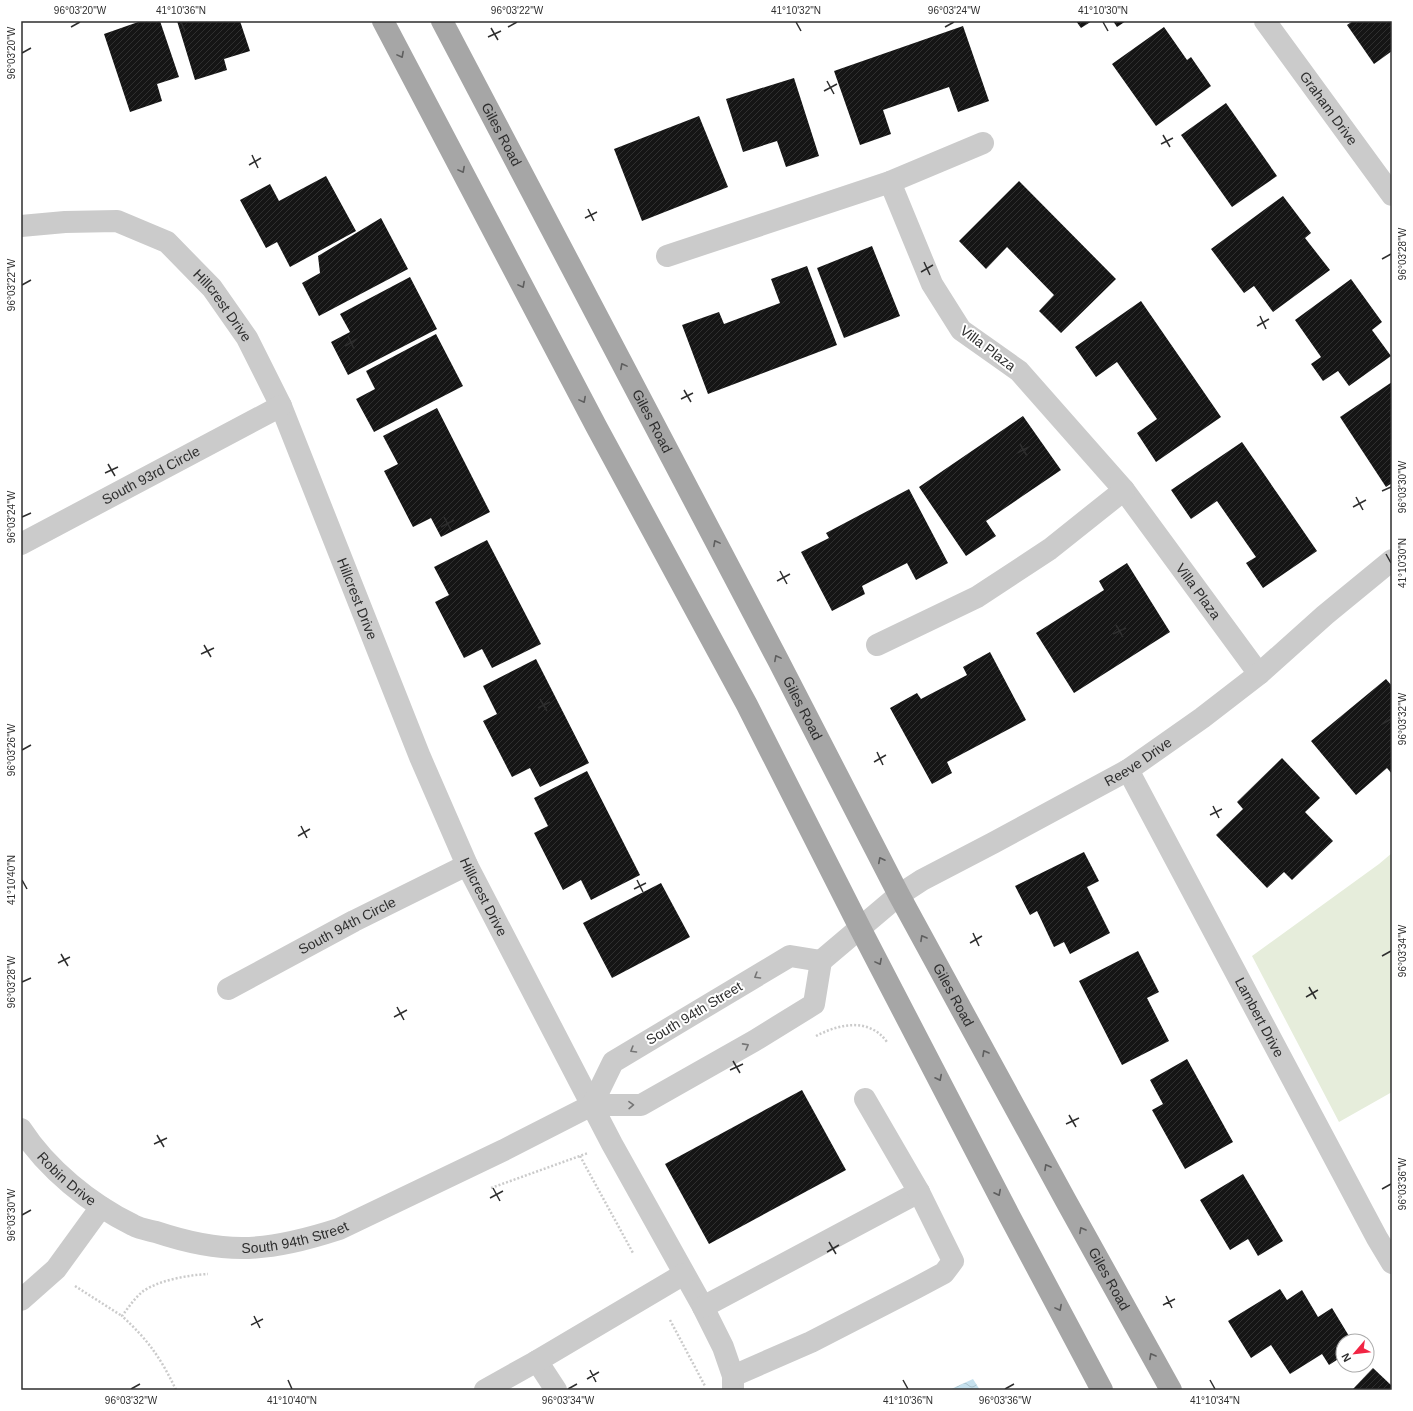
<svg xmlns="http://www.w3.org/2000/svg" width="1413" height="1411" font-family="Helvetica,sans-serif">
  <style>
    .green { fill: #e6eddb }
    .water { fill: url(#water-waves) }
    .building { fill: url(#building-hatch) }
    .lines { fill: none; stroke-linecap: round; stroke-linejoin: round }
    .path { stroke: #cbcbcb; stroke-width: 2.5; stroke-dasharray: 2 2; stroke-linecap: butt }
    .minor { stroke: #cbcbcb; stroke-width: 22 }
    .major { stroke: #a6a6a6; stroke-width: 22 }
    .oneway { stroke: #5e5e5e }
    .oneway2 { stroke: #757575 }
    .ticks { fill: none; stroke: #2e2e2e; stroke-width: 1.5 }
    .labels { text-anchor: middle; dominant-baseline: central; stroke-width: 4; stroke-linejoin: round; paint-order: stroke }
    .street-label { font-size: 14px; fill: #2e2e2e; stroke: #fff }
    .neatline { fill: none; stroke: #2e2e2e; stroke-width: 1.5 }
    .ticks-label { font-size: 10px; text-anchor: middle; fill: #2e2e2e }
  </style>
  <defs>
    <pattern id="water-waves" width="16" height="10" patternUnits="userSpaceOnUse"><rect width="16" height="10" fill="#c6e1ee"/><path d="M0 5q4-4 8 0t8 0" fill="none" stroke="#aac1cc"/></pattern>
    <pattern id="building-hatch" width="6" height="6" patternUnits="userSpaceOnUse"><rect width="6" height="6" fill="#151515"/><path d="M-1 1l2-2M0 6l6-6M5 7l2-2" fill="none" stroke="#2f2f2f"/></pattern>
  </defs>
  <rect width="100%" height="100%" fill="#fff"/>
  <polygon class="green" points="1392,853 1392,1092 1339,1122 1252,956 1379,864"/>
  <polygon class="water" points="973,1379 980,1390 949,1390"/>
  <g class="building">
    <polygon points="141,21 160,21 179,77 157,84 162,101 130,112 104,34"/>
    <polygon points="177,21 240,21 250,51 224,59 227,70 195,80"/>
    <polygon points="1076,21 1092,21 1081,28"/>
    <polygon points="1113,21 1126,21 1117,27"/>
    <polygon points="1353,21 1392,21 1392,51 1374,64 1347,25"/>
    <polygon points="963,26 989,101 958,112 949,87 883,110 891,134 860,145 834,71"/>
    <polygon points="1164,27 1187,60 1191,57 1211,86 1156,126 1112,64"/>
    <polygon points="794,78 819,156 786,167 777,141 743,152 726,99"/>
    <polygon points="1226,103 1277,176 1232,207 1181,135"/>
    <polygon points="699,116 728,187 642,221 614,149"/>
    <polygon points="326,176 356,231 290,267 277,242 266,248 240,200 270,184 279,201"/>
    <polygon points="1019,181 1116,279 1061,333 1039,311 1054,295 1007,247 986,269 959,241"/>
    <polygon points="1283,196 1311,233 1305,238 1330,270 1273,312 1254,286 1244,293 1211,249"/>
    <polygon points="381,218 408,269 319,316 302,283 320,273 318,256"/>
    <polygon points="872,246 900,316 844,338 817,268"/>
    <polygon points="807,266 837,345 708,394 682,325 719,312 724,324 780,303 771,279"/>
    <polygon points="410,277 437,329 348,375 331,342 350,332 340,314"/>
    <polygon points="1351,279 1382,322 1372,330 1391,356 1349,386 1338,371 1323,381 1311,364 1321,357 1295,320"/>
    <polygon points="1141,301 1221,417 1156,462 1137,433 1157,419 1117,362 1096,377 1075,347"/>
    <polygon points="436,334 463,386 374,432 356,399 375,389 366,371"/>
    <polygon points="1392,382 1392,483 1386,487 1340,417"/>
    <polygon points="437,408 490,512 441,537 431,518 413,527 384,471 398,464 383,436"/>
    <polygon points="1023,416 1061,470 986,521 996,536 966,556 919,487"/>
    <polygon points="1242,442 1317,551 1263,588 1246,563 1256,557 1217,501 1191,519 1171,490"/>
    <polygon points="909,489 948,563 916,580 907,563 862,586 865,594 832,611 801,552 829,538 826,533"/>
    <polygon points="487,540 541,644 492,668 482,649 464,658 435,602 449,595 434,567"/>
    <polygon points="1127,563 1170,632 1074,693 1036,633 1104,590 1099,581"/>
    <polygon points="990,652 1026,720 947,762 952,773 932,784 890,708 917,693 921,699 967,675 963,667"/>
    <polygon points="536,659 589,763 540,787 530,768 512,777 483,721 497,714 483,686"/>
    <polygon points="1386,679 1392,686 1392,774 1387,768 1356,795 1311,741"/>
    <polygon points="1282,758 1320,798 1305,812 1333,841 1292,880 1284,872 1267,888 1216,835 1243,809 1237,802"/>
    <polygon points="587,771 640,875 591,900 581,880 563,890 534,833 548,826 534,798"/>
    <polygon points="1084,852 1099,881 1087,887 1110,933 1070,954 1064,942 1054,947 1037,911 1030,915 1015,886"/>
    <polygon points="661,883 690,937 612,978 583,923"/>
    <polygon points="1138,951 1159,992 1147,998 1169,1041 1122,1065 1079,981"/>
    <polygon points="1187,1059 1233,1142 1185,1169 1152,1110 1163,1104 1150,1080"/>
    <polygon points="802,1090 846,1170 709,1244 665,1164"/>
    <polygon points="1243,1174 1283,1241 1258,1256 1248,1239 1230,1250 1200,1200"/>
    <polygon points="1280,1289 1287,1300 1302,1290 1318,1317 1332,1308 1352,1341 1343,1341 1343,1356 1329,1365 1322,1354 1290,1374 1271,1345 1251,1358 1228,1321"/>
    <polygon points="1373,1368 1392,1386 1392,1390 1352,1390"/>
  </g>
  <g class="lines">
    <g class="path">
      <path d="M 816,1036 C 839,1024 869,1017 887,1042"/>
      <polyline points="580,1156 633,1253"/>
      <polyline points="491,1188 588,1153"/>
      <polyline points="75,1286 122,1316"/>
      <polyline points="670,1320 705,1386"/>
      <path d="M 176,1390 C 161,1358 148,1340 122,1316 C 128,1308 134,1299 142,1292 C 158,1280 189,1275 208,1274"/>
    </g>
    <g class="minor">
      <path id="s1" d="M 1265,21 L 1392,195"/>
      <path id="s2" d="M 890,182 L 932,284 L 961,330 L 1019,371 L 1124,490 L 1259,674"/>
      <path id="s3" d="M 21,226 L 65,222 L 117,221 L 167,242 L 212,288 L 247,338 L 281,406 L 420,757 L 467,865 L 612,1144 L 703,1307 L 723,1347 L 733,1376 L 733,1390"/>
      <polyline points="667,256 890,182 983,143"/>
      <path id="s4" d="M 21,544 L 281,406"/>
      <polyline points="877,645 977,597 1050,549 1124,490"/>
      <path id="s5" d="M 1128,770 L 1377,1238 L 1392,1263"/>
      <path id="s6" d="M 821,961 L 899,895 L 922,880 L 993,843 L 1128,770 L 1202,718 L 1259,674 L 1325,615 L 1392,560"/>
      <path id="s7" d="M 228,989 L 354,921 L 467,865"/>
      <path id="s8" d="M 21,1129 C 47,1169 90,1204 133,1225 C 140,1229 148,1230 156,1232 C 183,1241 213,1248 242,1248 C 275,1248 308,1239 339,1229 L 504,1150 L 592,1105 L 641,1105 L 754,1041 L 814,1004 L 821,961 L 790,956 L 613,1062 L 592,1105"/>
      <polyline points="21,1300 56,1269 101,1207"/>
      <polyline points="703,1307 919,1192"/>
      <polyline points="537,1361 556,1390"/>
      <polyline points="733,1376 811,1342 916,1288 944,1273 953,1261 919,1192 865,1099"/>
      <polyline points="485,1390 537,1361 684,1274"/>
    </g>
    <g class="major">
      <polyline points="383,21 596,426 747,705 860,928 1010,1217 1102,1390"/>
      <path id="s9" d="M 442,21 L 778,660 L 899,895 L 1066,1201 L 1171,1390"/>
    </g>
  </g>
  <defs><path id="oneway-chevron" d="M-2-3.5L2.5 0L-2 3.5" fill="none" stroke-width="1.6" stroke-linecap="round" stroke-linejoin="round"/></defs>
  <g class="oneway">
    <use href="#oneway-chevron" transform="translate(401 55) rotate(62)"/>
    <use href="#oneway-chevron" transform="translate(462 170) rotate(62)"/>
    <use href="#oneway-chevron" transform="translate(522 285) rotate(62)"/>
    <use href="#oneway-chevron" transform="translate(623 366) rotate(-118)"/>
    <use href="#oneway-chevron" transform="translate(583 400) rotate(62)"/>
    <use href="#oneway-chevron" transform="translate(716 543) rotate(-118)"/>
    <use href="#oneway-chevron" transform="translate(777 658) rotate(-118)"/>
    <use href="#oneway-chevron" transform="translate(881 860) rotate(-117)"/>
    <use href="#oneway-chevron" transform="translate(923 938) rotate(-119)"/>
    <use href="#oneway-chevron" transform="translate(879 962) rotate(62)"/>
    <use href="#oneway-chevron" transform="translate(985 1053) rotate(-119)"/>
    <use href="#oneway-chevron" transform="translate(939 1078) rotate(63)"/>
    <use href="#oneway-chevron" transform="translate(1047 1167) rotate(-119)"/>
    <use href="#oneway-chevron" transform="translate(998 1193) rotate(63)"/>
    <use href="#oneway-chevron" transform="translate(1082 1230) rotate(-119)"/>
    <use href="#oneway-chevron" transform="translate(1059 1308) rotate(62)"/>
    <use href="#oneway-chevron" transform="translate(1152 1356) rotate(-119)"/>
  </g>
  <g class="oneway2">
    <use href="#oneway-chevron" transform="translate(757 976) rotate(149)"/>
    <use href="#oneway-chevron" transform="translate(746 1046) rotate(-29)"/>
    <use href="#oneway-chevron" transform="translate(633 1050) rotate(149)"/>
    <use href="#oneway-chevron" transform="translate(631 1105) rotate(-1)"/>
  </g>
  <path class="ticks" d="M 181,22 L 185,31M 796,22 L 801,31M 1103,22 L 1108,31M 71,27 L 80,22M 508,27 L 517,22M 945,27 L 954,22M 491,28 L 498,40M 488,37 L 501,31M 22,53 L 31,48M 827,81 L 834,94M 824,91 L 837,84M 1163,135 L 1170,147M 1161,144 L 1173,138M 252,155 L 258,168M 249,165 L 261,158M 588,209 L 594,221M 585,218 L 597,212M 1382,259 L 1391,254M 924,262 L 930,275M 921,272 L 933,265M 22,285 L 31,280M 1260,316 L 1266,329M 1257,326 L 1269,319M 348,336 L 354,349M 345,346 L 357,339M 684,390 L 691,402M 681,399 L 693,393M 1020,444 L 1027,456M 1017,453 L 1029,447M 108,464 L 115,476M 105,473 L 118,467M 1382,491 L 1391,487M 1356,497 L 1363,510M 1353,507 L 1366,500M 22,517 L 31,513M 444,517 L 451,530M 441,527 L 454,520M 1386,554 L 1391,563M 780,571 L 787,584M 777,581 L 790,574M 1116,625 L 1123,637M 1113,634 L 1126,628M 204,645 L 211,657M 201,654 L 214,648M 540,699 L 547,711M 538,708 L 550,702M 1382,724 L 1391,719M 22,750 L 31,745M 877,752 L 883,765M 874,762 L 886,755M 1213,806 L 1219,818M 1210,815 L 1222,809M 301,826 L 307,838M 298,836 L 310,829M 22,880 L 27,889M 637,880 L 643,892M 634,889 L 646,883M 973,933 L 979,946M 970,943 L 982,936M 61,954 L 68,966M 1382,956 L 1391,951M 58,963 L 70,957M 22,982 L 31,978M 1309,987 L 1316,999M 1306,997 L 1318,990M 397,1007 L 404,1020M 394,1017 L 407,1010M 733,1061 L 740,1073M 730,1070 L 743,1064M 1069,1115 L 1076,1127M 1066,1124 L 1079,1118M 157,1135 L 164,1147M 154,1144 L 167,1138M 493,1188 L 500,1201M 1382,1189 L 1391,1184M 490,1198 L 503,1191M 22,1215 L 31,1210M 829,1242 L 836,1254M 827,1252 L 839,1245M 1166,1296 L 1172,1308M 1163,1305 L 1175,1299M 254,1316 L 260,1328M 251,1325 L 263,1319M 590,1370 L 596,1382M 587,1379 L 599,1372M 288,1380 L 292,1389M 903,1380 L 908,1389M 1210,1380 L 1215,1389M 131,1389 L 140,1384M 568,1389 L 577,1384M 1005,1389 L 1014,1384"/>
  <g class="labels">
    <g class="street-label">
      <text stroke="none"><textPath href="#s1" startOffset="108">Graham Drive</textPath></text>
      <text stroke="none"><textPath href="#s9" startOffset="128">Giles Road</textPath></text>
      <text stroke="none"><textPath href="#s3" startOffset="235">Hillcrest Drive</textPath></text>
      <text transform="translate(988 348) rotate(37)">Villa Plaza</text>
      <text stroke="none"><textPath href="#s9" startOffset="452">Giles Road</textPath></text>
      <text stroke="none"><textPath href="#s4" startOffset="147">South 93rd Circle</textPath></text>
      <text stroke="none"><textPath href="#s2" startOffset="520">Villa Plaza</textPath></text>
      <text stroke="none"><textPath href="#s3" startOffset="559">Hillcrest Drive</textPath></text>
      <text stroke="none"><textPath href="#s9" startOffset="776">Giles Road</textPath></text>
      <text stroke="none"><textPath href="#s6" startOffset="376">Reeve Drive</textPath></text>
      <text stroke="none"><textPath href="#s3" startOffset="883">Hillcrest Drive</textPath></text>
      <text stroke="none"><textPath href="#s7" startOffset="135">South 94th Circle</textPath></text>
      <text stroke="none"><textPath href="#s9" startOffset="1100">Giles Road</textPath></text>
      <text transform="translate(694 1013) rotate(-31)">South 94th Street</text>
      <text stroke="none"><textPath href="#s5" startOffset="280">Lambert Drive</textPath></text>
      <text stroke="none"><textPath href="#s8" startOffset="68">Robin Drive</textPath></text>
      <text stroke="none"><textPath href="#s8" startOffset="315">South 94th Street</textPath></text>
      <text stroke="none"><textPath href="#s9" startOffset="1424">Giles Road</textPath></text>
    </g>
  </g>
  <rect width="1413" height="1411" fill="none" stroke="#ffffff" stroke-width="44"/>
  <g transform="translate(1355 1353) rotate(242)"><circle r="19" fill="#ffffff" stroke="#ababab"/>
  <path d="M0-3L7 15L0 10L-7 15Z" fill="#f12544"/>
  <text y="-6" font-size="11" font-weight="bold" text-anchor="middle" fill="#2e2e2e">N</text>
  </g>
  <rect x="22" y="22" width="1369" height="1367" class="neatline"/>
  <g class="ticks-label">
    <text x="80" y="14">96°03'20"W</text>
    <text x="181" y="14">41°10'36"N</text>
    <text x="517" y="14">96°03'22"W</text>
    <text x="796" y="14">41°10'32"N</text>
    <text x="954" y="14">96°03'24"W</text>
    <text x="1103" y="14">41°10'30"N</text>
    <text transform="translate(11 53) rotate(-90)" y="4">96°03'20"W</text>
    <text transform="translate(1402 254) rotate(-90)" y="4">96°03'28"W</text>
    <text transform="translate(11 285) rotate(-90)" y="4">96°03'22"W</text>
    <text transform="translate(1402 487) rotate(-90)" y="4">96°03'30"W</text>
    <text transform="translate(11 517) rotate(-90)" y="4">96°03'24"W</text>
    <text transform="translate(1402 563) rotate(-90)" y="4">41°10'30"N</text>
    <text transform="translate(1402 719) rotate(-90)" y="4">96°03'32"W</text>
    <text transform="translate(11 750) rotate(-90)" y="4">96°03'26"W</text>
    <text transform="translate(11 880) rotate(-90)" y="4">41°10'40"N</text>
    <text transform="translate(1402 951) rotate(-90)" y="4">96°03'34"W</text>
    <text transform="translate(11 982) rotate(-90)" y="4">96°03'28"W</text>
    <text transform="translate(1402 1184) rotate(-90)" y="4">96°03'36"W</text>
    <text transform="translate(11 1215) rotate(-90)" y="4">96°03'30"W</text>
    <text x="131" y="1404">96°03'32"W</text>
    <text x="292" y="1404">41°10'40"N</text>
    <text x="568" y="1404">96°03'34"W</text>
    <text x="908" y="1404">41°10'36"N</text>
    <text x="1005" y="1404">96°03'36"W</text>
    <text x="1215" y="1404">41°10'34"N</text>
  </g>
</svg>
